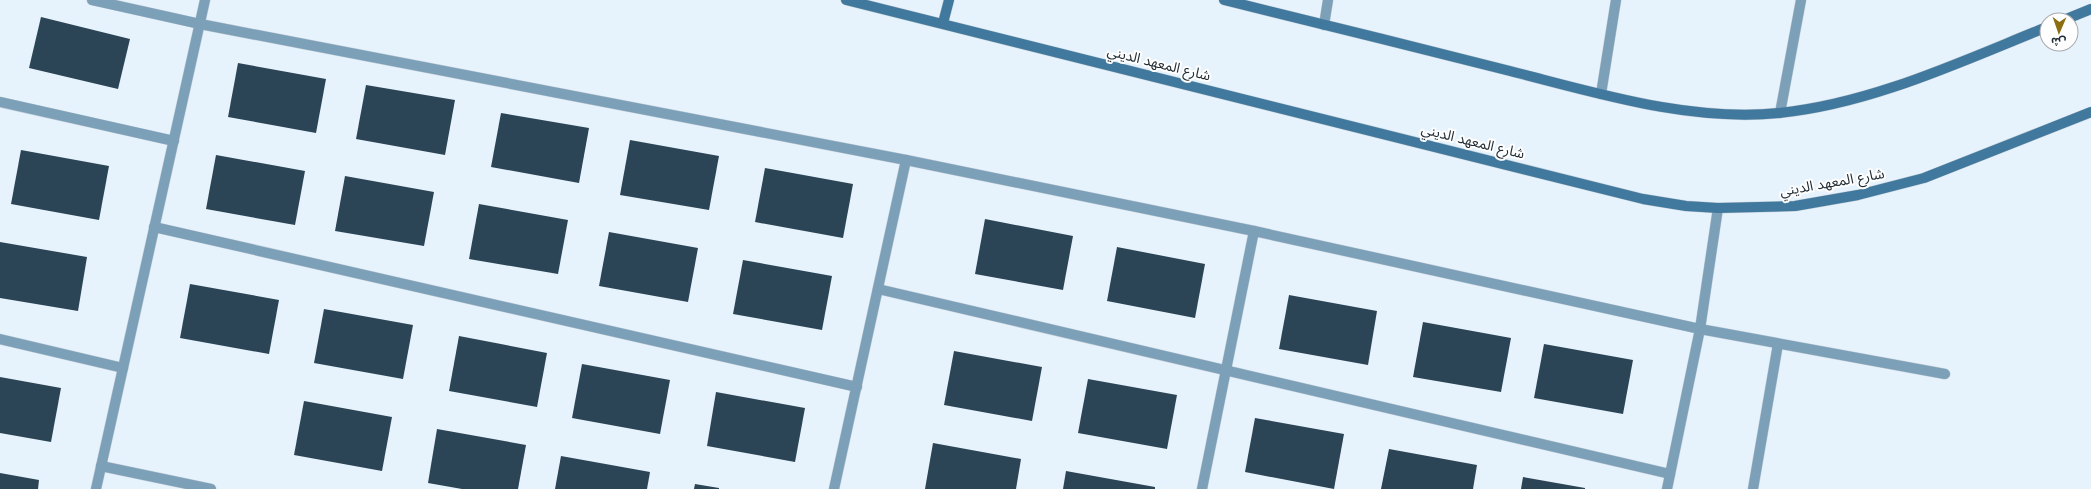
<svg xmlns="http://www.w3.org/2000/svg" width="2091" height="489" font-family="'Libre Baskerville','Noto Sans Arabic',serif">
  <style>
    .building { fill: #2c4556 }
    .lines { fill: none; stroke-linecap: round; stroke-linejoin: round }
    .street-casing { stroke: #c4cfd8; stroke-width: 11 }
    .secondary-casing { stroke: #c4cfd8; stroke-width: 11 }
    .street { stroke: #7da0b9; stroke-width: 10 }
    .secondary { stroke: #41789d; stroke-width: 10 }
    .labels { text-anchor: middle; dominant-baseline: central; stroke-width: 4; stroke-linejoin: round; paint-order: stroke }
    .street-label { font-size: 14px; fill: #222d35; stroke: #fefefe }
  </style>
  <rect width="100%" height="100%" fill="#e7f3fc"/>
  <g class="building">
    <polygon points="41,17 130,39 118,89 29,68"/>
    <polygon points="238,63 326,79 316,133 228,117"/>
    <polygon points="366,85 455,100 445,155 356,139"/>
    <polygon points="501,113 589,128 579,183 491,167"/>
    <polygon points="630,140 719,156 709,210 620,195"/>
    <polygon points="21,150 109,166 99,220 11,204"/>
    <polygon points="216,155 305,171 295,225 206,209"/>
    <polygon points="765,168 853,184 843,238 755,222"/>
    <polygon points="345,176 434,192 424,246 335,231"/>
    <polygon points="479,204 568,220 558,274 469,259"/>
    <polygon points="985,219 1073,236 1063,290 975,274"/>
    <polygon points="609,232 698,248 688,302 599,286"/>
    <polygon points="0,242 87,257 78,311 0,298"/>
    <polygon points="1117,247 1205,264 1195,318 1107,301"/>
    <polygon points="743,260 832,276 822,330 733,314"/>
    <polygon points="190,284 279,300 269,354 180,338"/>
    <polygon points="1289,295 1377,311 1368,365 1279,349"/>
    <polygon points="324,309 413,325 403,379 314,363"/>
    <polygon points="1423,322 1511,338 1501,392 1413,377"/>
    <polygon points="459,336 547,353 537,407 449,391"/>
    <polygon points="1544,344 1633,360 1623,414 1534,398"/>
    <polygon points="954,351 1042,367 1032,421 944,405"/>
    <polygon points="582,364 670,380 660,434 572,418"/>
    <polygon points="0,377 61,388 51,442 0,433"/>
    <polygon points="1088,379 1177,395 1167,449 1078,433"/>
    <polygon points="716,392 805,408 795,462 707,446"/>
    <polygon points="304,401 392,417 382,471 294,455"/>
    <polygon points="1255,418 1344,434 1334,489 1245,472"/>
    <polygon points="437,429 526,445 518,489 462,489 428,483"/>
    <polygon points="933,443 1021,459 1016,489 925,489"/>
    <polygon points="1389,449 1477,465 1473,489 1381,489"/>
    <polygon points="561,456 650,472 647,489 555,489"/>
    <polygon points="1066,471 1155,487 1155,489 1063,489"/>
    <polygon points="0,473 39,480 38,489 0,489"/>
    <polygon points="1523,477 1585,488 1585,489 1521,489"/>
    <polygon points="695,484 719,488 719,489 694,489"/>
  </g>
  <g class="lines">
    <defs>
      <g id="street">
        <polyline points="92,0 200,24 906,160 1254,231 1700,329 1945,374"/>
        <polyline points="1324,25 1328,0"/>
        <polyline points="1601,94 1616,0"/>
        <polyline points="0,102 174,141"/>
        <polyline points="1780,113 1801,0"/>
        <polyline points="154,227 857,387"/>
        <polyline points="878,289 1670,474"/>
        <polyline points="0,339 123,368"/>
        <polyline points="101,466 211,489"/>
        <polyline points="96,489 205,0"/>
        <polyline points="834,489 906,160"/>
        <polyline points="1202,489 1254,231"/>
        <polyline points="1667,489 1700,329 1718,208"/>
        <polyline points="1753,489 1778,344"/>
      </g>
      <g id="secondary">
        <polyline points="846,0 1643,199 1686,206 1718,208 1795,206 1858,195 1924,178 2091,112"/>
        <path d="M 1224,0 C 1319,23 1415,47 1510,71 C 1597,93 1689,122 1779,113 C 1871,104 1962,61 2047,27"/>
        <polyline points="2064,20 2091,9"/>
        <polyline points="943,23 949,0"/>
      </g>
    </defs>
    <use href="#street" class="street-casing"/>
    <use href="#secondary" class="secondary-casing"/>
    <use href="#street" class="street"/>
    <use href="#secondary" class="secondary"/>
  </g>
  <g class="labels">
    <g class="street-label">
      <text transform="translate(1159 63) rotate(14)">شارع المعهد الديني</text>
      <text transform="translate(1473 141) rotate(14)">شارع المعهد الديني</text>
      <text transform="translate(1832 182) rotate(-10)">شارع المعهد الديني</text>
    </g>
  </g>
  <g transform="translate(2059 32) rotate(182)"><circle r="19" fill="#fefefe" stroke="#a6aaae"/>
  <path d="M0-3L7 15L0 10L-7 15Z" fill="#8a6e0f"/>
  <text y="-6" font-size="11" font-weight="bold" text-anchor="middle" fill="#222d35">ش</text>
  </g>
</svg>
